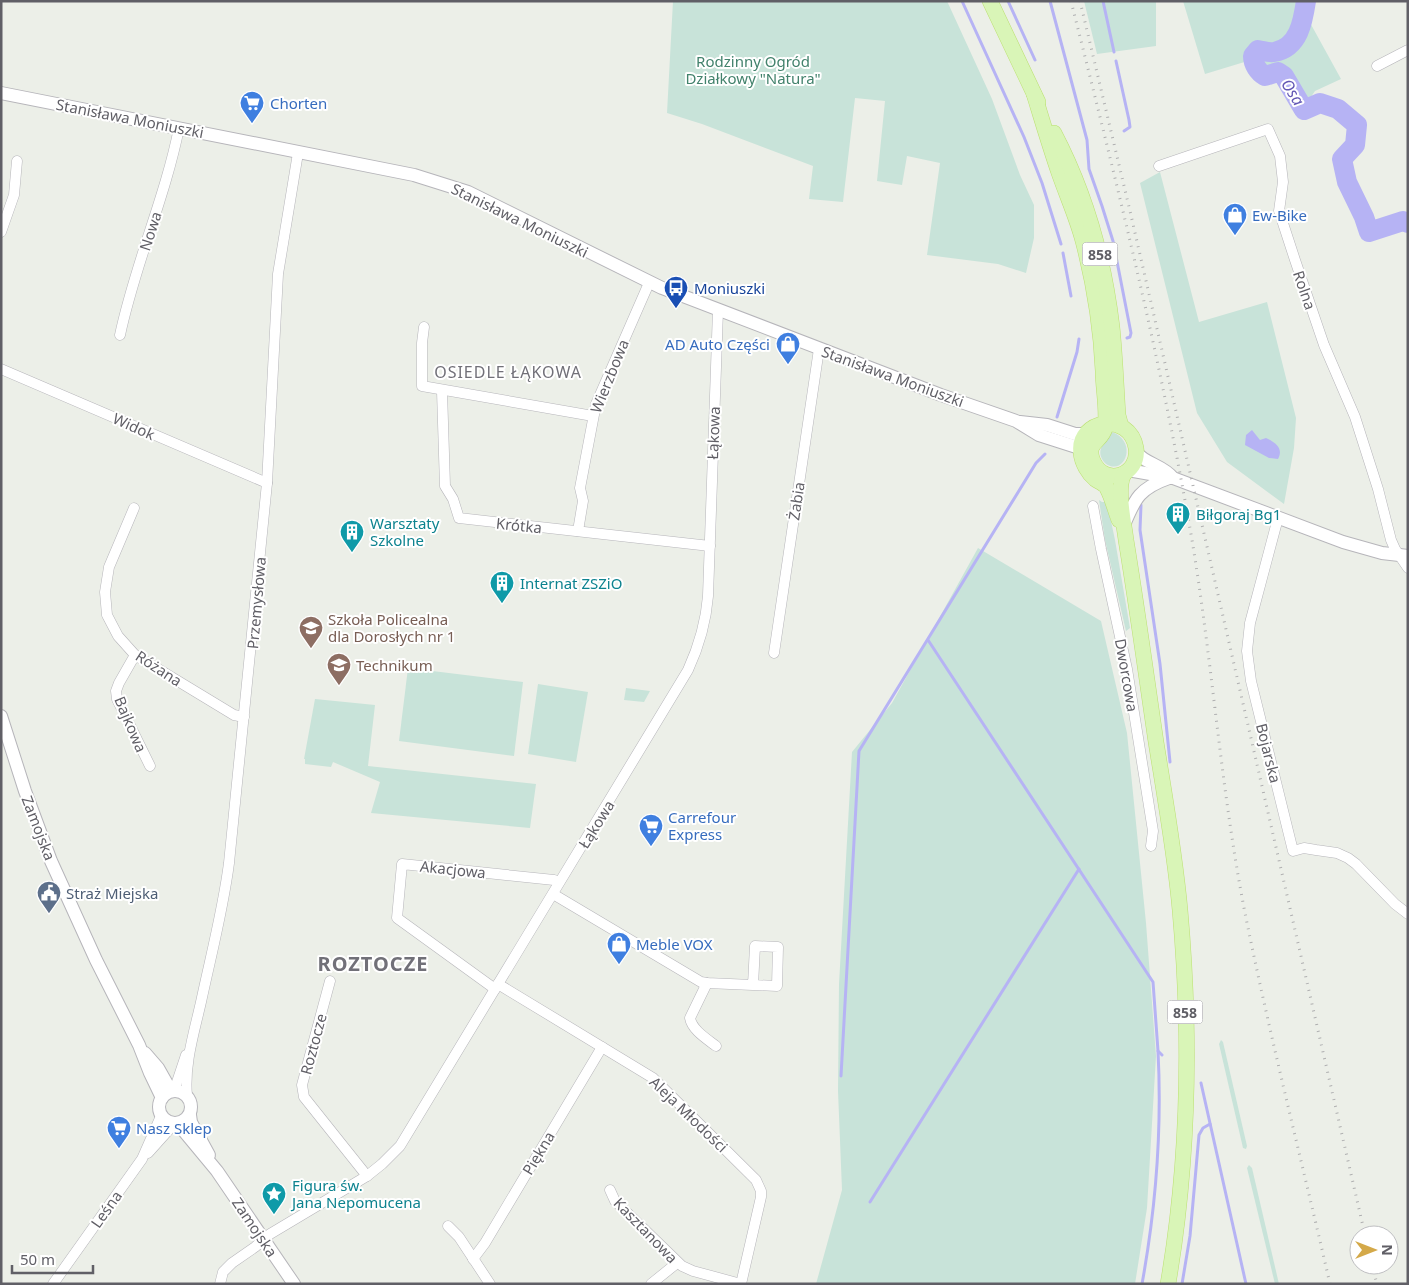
<svg xmlns="http://www.w3.org/2000/svg" width="1409" height="1285" font-family="'Noto Sans',sans-serif">
  <style>
    .green { fill: #c8e3d9 }
    .water { fill: #b6b3f4 }
    .lines { fill: none; stroke-linecap: round; stroke-linejoin: round }
    .stream { stroke: #b6b3f4; stroke-width: 3 }
    .river { stroke: #b6b3f4; stroke-width: 20 }
    .minor-casing { stroke: #b6b5ba; stroke-width: 11 }
    .tertiary-casing { stroke: #b6b5ba; stroke-width: 14 }
    .primary-casing { stroke: #bbe070; stroke-width: 16 }
    .minor { stroke: #fff; stroke-width: 10 }
    .tertiary { stroke: #fff; stroke-width: 12 }
    .primary { stroke: #d9f5b7; stroke-width: 15 }
    .rail { stroke: #afafb0; stroke-width: 3; stroke-dasharray: 1 6; stroke-linecap: butt }
    .labels { text-anchor: middle; dominant-baseline: central; stroke-width: 4; stroke-linejoin: round; paint-order: stroke }
    .shield { fill: #fff; stroke: #908f94; stroke-width: 1 }
    .shield-label { font-size: 14px; font-weight: bold; fill: #605f66 }
    .park-label { font-size: 15px; fill: #42826c; stroke: #fff }
    .shop-label { font-size: 15px; fill: #366cbe; stroke: #fff; text-anchor: start }
    .street-label { font-size: 15px; fill: #605f66; stroke: #fff }
    .transit-label { font-size: 15px; fill: #164399; stroke: #fff; text-anchor: start }
    .culture-label { font-size: 15px; fill: #0d838f; stroke: #fff; text-anchor: start }
    .education-label { font-size: 15px; fill: #785e54; stroke: #fff; text-anchor: start }
    .service-label { font-size: 15px; fill: #4e5e75; stroke: #fff; text-anchor: start }
    .water-label { font-size: 16px; font-style: italic; fill: #6358b5; stroke: #fff }
    .neighbourhood-label { font-size: 16px; letter-spacing: 1px; fill: #717078; stroke: #fff }
    .district-label { font-size: 20px; font-weight: bold; letter-spacing: 1px; fill: #717078; stroke: #fff }
  </style>
  <rect width="100%" height="100%" fill="#ecefe8"/>
  <g class="green">
    <polygon points="673,1 947,1 992,99 1020,175 1034,205 1034,238 1026,273 998,264 927,255 940,163 907,156 902,185 877,181 885,101 855,98 843,202 809,199 813,166 702,124 667,113"/>
    <polygon points="1084,1 1156,1 1156,46 1097,54"/>
    <path d="M 1183,1 L 1304,1 C 1301,25 1291,60 1260,47 L 1252,54 L 1251,60 L 1205,74 Z"/>
    <path d="M 1308,19 L 1341,79 L 1315,91 L 1304,107 L 1294,89 L 1281,69 C 1274,68 1271,72 1263,70 L 1256,62 L 1260,52 C 1290,59 1297,42 1308,19 Z"/>
    <polygon points="1160,172 1199,322 1267,302 1296,418 1294,448 1284,504 1227,462 1197,413 1140,183"/>
    <path d="M 1112,432 C 1139,442 1124,478 1105,463 C 1094,450 1105,443 1112,432 Z"/>
    <polygon points="1099,500 1102,502 1107,502 1115,540 1130,628 1126,631 1105,540"/>
    <polygon points="978,548 1101,621 1127,733 1146,923 1156,1056 1147,1208 1135,1284 816,1284 842,1190 838,1091 839,984 852,752 892,703"/>
    <polygon points="408,668 523,682 514,756 399,741"/>
    <polygon points="538,684 588,692 576,762 528,754"/>
    <polygon points="626,688 650,691 644,702 624,700"/>
    <polygon points="315,699 375,705 368,766 536,784 530,828 371,813 380,782 333,762 331,767 305,764 305,759 304,759"/>
    <polygon points="1221,1040 1223,1042 1247,1146 1246,1149 1243,1148 1219,1044"/>
    <polygon points="1249,1165 1252,1168 1279,1284 1275,1284 1247,1168"/>
  </g>
  <path class="water" d="M 1252,430 L 1260,440 L 1266,438 C 1275,442 1284,448 1278,459 L 1269,458 L 1245,445 L 1246,435 Z"/>
  <g class="lines">
    <g class="stream">
      <polyline points="962,1 1024,137 1042,183 1061,244"/>
      <polyline points="1008,1 1035,60"/>
      <polyline points="1050,1 1087,140 1089,169 1102,206 1113,241 1131,333 1130,337 1127,338"/>
      <polyline points="1103,1 1114,52"/>
      <polyline points="1116,61 1129,120 1130,127 1124,131"/>
      <polyline points="1063,253 1071,296"/>
      <polyline points="1057,417 1077,352 1079,339"/>
      <polyline points="1141,505 1140,530 1160,664 1170,762"/>
      <polyline points="928,640 1153,982 1158,1051 1162,1055"/>
      <polyline points="841,1076 859,751 1036,463 1045,454"/>
      <polyline points="1201,1083 1246,1284"/>
      <polyline points="870,1202 1079,869"/>
      <path d="M 1142,1284 C 1156,1207 1162,1128 1158,1051"/>
      <polyline points="1182,1284 1190,1236 1199,1135 1203,1128 1210,1124"/>
    </g>
    <path class="river" d="M 1306,1 C 1303,21 1299,48 1274,52 C 1269,53 1264,51 1258,50 L 1253,56 C 1253,64 1258,72 1265,76 L 1278,72 L 1284,76 L 1304,110 L 1320,103 L 1338,109 L 1357,125 L 1355,145 L 1342,159 L 1347,182 L 1364,217 L 1369,232 L 1403,221 L 1408,223"/>
    <defs>
      <g id="minor">
        <polyline points="1377,66 1408,50"/>
        <polyline points="1159,166 1268,129 1280,156 1283,182 1279,211 1295,260 1324,345 1355,417 1378,489 1391,540 1395,549 1408,568"/>
        <polyline points="1,232 14,195 17,161"/>
        <polyline points="424,327 422,343 422,386 593,416"/>
        <path d="M 120,335 C 135,264 165,198 179,128"/>
        <polyline points="1,369 267,483"/>
        <polyline points="442,391 445,486 453,499 459,518 710,546"/>
        <polyline points="1093,506 1101,549 1127,669 1153,831 1151,846"/>
        <polyline points="134,508 109,567 105,592 107,615 118,636 135,655 234,715 244,717"/>
        <polyline points="1278,518 1250,623 1247,651 1251,681 1293,851 1304,848 1316,850 1337,853 1348,858 1356,864 1395,904 1408,914"/>
        <polyline points="578,531 583,501 580,488 596,404 649,283"/>
        <polyline points="774,653 819,349"/>
        <polyline points="135,655 119,683 116,691 117,699 150,766"/>
        <polyline points="553,894 701,982 707,983 777,986 778,947 755,946 753,985"/>
        <polyline points="330,981 302,1085 304,1097 367,1176"/>
        <path d="M 707,983 L 690,1018 C 692,1030 707,1039 716,1046"/>
        <polyline points="498,984 653,1078 756,1180 761,1191 761,1197 741,1284"/>
        <polyline points="495,989 397,918 402,864 554,880 559,882"/>
        <polyline points="174,1091 186,1055"/>
        <path d="M 187,1096 C 184,1064 194,1033 201,1002 C 211,955 223,910 229,863 L 267,483 L 278,274 L 298,153"/>
        <polyline points="148,1153 174,1124"/>
        <polyline points="610,1190 615,1201 682,1266 693,1271 741,1284"/>
        <polyline points="448,1226 459,1237 490,1284"/>
        <polyline points="473,1259 485,1243 602,1047"/>
        <polyline points="53,1284 142,1159 161,1116"/>
        <path d="M 220,1284 L 223,1272 L 232,1263 L 255,1247 L 270,1234 L 367,1176 L 382,1164 L 400,1146 L 688,670 C 699,646 706,622 708,596 L 718,310"/>
        <polyline points="651,1284 677,1263"/>
      </g>
      <g id="tertiary">
        <polyline points="1,93 414,175 468,192 662,288 941,395 1016,421 1039,435 1089,451"/>
        <polyline points="1020,422 1047,425 1075,434 1086,434"/>
        <path d="M 1136,452 C 1145,464 1163,465 1173,478"/>
        <polyline points="1128,470 1173,478 1343,542 1382,553 1408,556"/>
        <path d="M 1124,525 C 1135,498 1140,488 1169,478"/>
        <polyline points="1,716 25,791 51,861 96,960 139,1045 150,1073 162,1098"/>
        <polyline points="145,1053 158,1068 171,1091"/>
        <circle cx="175" cy="1107" r="16"/>
        <polyline points="190,1115 191,1122 209,1155"/>
        <polyline points="178,1124 217,1171 294,1284"/>
      </g>
      <g id="primary">
        <polyline points="990,1 1038,102"/>
        <path d="M 1034,94 C 1042,120 1050,147 1059,173 C 1067,196 1077,218 1083,241 C 1094,283 1101,328 1103,371 C 1103,388 1108,412 1105,428 C 1102,442 1085,442 1093,461 C 1105,488 1140,475 1136,448 C 1130,411 1076,419 1081,453 C 1082,463 1088,473 1095,479 C 1099,482 1105,484 1107,488 C 1112,497 1115,510 1119,520"/>
        <path d="M 1054,133 C 1086,194 1104,259 1112,327 C 1115,356 1116,385 1118,415 L 1121,426"/>
        <path d="M 1124,474 C 1116,488 1124,523 1126,540 C 1137,607 1146,674 1156,742 C 1165,798 1175,854 1180,910 C 1191,1034 1189,1161 1168,1284"/>
      </g>
    </defs>
    <use href="#minor" class="minor-casing"/>
    <use href="#tertiary" class="tertiary-casing"/>
    <use href="#primary" class="primary-casing"/>
    <use href="#minor" class="minor"/>
    <use href="#tertiary" class="tertiary"/>
    <use href="#primary" class="primary"/>
    <g class="rail">
      <path d="M 1071,1 C 1116,180 1161,359 1192,540 C 1213,666 1221,793 1246,918 C 1271,1041 1302,1162 1330,1284"/>
      <polyline points="1080,1 1130,211 1365,1235"/>
      <polyline points="1372,1265 1377,1284"/>
    </g>
  </g>
  <defs>
    <symbol id="supermarket-pin" viewBox="-11 -11 22 30"><path d="M0 17L-7.5 6A9.5 9.5 0 1 1 7.5 6Z" fill="#3f7fe0" stroke="#fff"/><path d="M-6-5.5h2.5l.6 2H6L4.5 2H-2.5L-4.4-4H-6ZM-1.5 3.2a1.3 1.3 0 1 0 .1 0ZM3 3.2a1.3 1.3 0 1 0 .1 0Z" fill="#fff"/></symbol>
    <symbol id="shop-pin" viewBox="-11 -11 22 30"><path d="M0 17L-7.5 6A9.5 9.5 0 1 1 7.5 6Z" fill="#3f7fe0" stroke="#fff"/><path d="M-5-2.5h2.3a2.7 3.5 0 0 1 5.4 0H5L5.5 6h-11ZM-1.5-2.5h3a1.5 2.3 0 0 0-3 0Z" fill="#fff"/></symbol>
    <symbol id="bus-pin" viewBox="-11 -11 22 30"><path d="M0 17L-7.5 6A9.5 9.5 0 1 1 7.5 6Z" fill="#1a4fb4" stroke="#fff"/><path d="M-5-6H5V4H4V6H2V4H-2V6H-4V4H-5ZM-3.5-4V0h7V-4ZM-3.5 1.2v1.5H-2V1.2ZM2 1.2v1.5H3.5V1.2Z" fill="#fff"/></symbol>
    <symbol id="building-pin" viewBox="-11 -11 22 30"><path d="M0 17L-7.5 6A9.5 9.5 0 1 1 7.5 6Z" fill="#0f9aa8" stroke="#fff"/><path d="M-4-6H4V6H1V3H-1V6H-4ZM-2.5-4.3h1.7v1.8h-1.7ZM.8-4.3h1.7v1.8H.8ZM-2.5-1h1.7V.8h-1.7ZM.8-1h1.7V.8H.8Z" fill="#fff"/></symbol>
    <symbol id="university-pin" viewBox="-11 -11 22 30"><path d="M0 17L-7.5 6A9.5 9.5 0 1 1 7.5 6Z" fill="#8d6e63" stroke="#fff"/><path d="M0-5L7-2L0 1L-7-2ZM-4 1L0 2.5L4 1V4Q0 6-4 4Z" fill="#fff"/></symbol>
    <symbol id="school-pin" viewBox="-11 -11 22 30"><path d="M0 17L-7.5 6A9.5 9.5 0 1 1 7.5 6Z" fill="#8d6e63" stroke="#fff"/><path d="M0-5L7-2L0 1L-7-2ZM-4 1L0 2.5L4 1V4Q0 6-4 4Z" fill="#fff"/></symbol>
    <symbol id="civic-pin" viewBox="-11 -11 22 30"><path d="M0 17L-7.5 6A9.5 9.5 0 1 1 7.5 6Z" fill="#5c6f8a" stroke="#fff"/><path d="M-.6-6.5H3V-4.5H.6V-3L4-1V1h2V6H-6V1h2V-1L-.6-3ZM-1.2 2.5V6h2.4V2.5Z" fill="#fff"/></symbol>
    <symbol id="sight-pin" viewBox="-11 -11 22 30"><path d="M0 17L-7.5 6A9.5 9.5 0 1 1 7.5 6Z" fill="#0f9aa8" stroke="#fff"/><path d="M0-6L1.8-2.2L6-1.7L2.9 1.2L3.7 5.4L0 3.3L-3.7 5.4L-2.9 1.2L-6-1.7L-1.8-2.2Z" fill="#fff"/></symbol>
  </defs>
  <g fill-rule="evenodd">
    <use href="#supermarket-pin" x="238" y="89" width="28" height="38"/>
    <use href="#shop-pin" x="1221" y="201" width="28" height="38"/>
    <use href="#bus-pin" x="662" y="274" width="28" height="38"/>
    <use href="#shop-pin" x="774" y="330" width="28" height="38"/>
    <use href="#building-pin" x="1164" y="500" width="28" height="38"/>
    <use href="#building-pin" x="338" y="518" width="28" height="38"/>
    <use href="#building-pin" x="488" y="569" width="28" height="38"/>
    <use href="#university-pin" x="297" y="614" width="28" height="38"/>
    <use href="#school-pin" x="325" y="651" width="28" height="38"/>
    <use href="#supermarket-pin" x="637" y="812" width="28" height="38"/>
    <use href="#civic-pin" x="35" y="879" width="28" height="38"/>
    <use href="#shop-pin" x="605" y="930" width="28" height="38"/>
    <use href="#supermarket-pin" x="105" y="1114" width="28" height="38"/>
    <use href="#sight-pin" x="260" y="1180" width="28" height="38"/>
  </g>
  <g class="labels">
    <g class="shield">
      <rect x="1082.5" y="242.5" width="35" height="23" rx="4"/>
      <rect x="1167.5" y="1000.5" width="35" height="23" rx="4"/>
    </g>
    <g class="shield-label">
      <text x="1100" y="254">858</text>
      <text x="1185" y="1012">858</text>
    </g>
    <g class="park-label">
      <text x="753" y="61">Rodzinny Ogród<tspan x="753" dy="17">Działkowy "Natura"</tspan></text>
    </g>
    <g class="shop-label">
      <text x="270" y="103">Chorten</text>
      <text x="1252" y="215">Ew-Bike</text>
      <text x="770" y="344" text-anchor="end">AD Auto Części</text>
      <text x="668" y="817">Carrefour<tspan x="668" dy="17">Express</tspan></text>
      <text x="636" y="944">Meble VOX</text>
      <text x="136" y="1128">Nasz Sklep</text>
    </g>
    <g class="street-label">
      <text transform="translate(130 118) rotate(11)">Stanisława Moniuszki</text>
      <text transform="translate(520 220) rotate(26)">Stanisława Moniuszki</text>
      <text transform="translate(150 231) rotate(-72)">Nowa</text>
      <text transform="translate(1305 290) rotate(71)">Rolna</text>
      <text transform="translate(609 376) rotate(-68)">Wierzbowa</text>
      <text transform="translate(893 376) rotate(20)">Stanisława Moniuszki</text>
      <text transform="translate(134 426) rotate(24)">Widok</text>
      <text transform="translate(713 433) rotate(-88)">Łąkowa</text>
      <text transform="translate(796 501) rotate(-81)">Żabia</text>
      <text transform="translate(519 525) rotate(6)">Krótka</text>
      <text transform="translate(256 603) rotate(-85)">Przemysłowa</text>
      <text transform="translate(159 668) rotate(33)">Różana</text>
      <text transform="translate(1127 675) rotate(80)">Dworcowa</text>
      <text transform="translate(131 724) rotate(67)">Bajkowa</text>
      <text transform="translate(1269 753) rotate(76)">Bojarska</text>
      <text transform="translate(596 824) rotate(-58)">Łąkowa</text>
      <text transform="translate(39 828) rotate(69)">Zamojska</text>
      <text transform="translate(453 869) rotate(6)">Akacjowa</text>
      <text transform="translate(313 1044) rotate(-75)">Roztocze</text>
      <text transform="translate(689 1114) rotate(44)">Aleja Młodości</text>
      <text transform="translate(538 1153) rotate(-59)">Piękna</text>
      <text transform="translate(106 1209) rotate(-55)">Leśna</text>
      <text transform="translate(255 1227) rotate(56)">Zamojska</text>
      <text transform="translate(646 1230) rotate(46)">Kasztanowa</text>
    </g>
    <g class="transit-label">
      <text x="694" y="288">Moniuszki</text>
    </g>
    <g class="culture-label">
      <text x="1196" y="514">Biłgoraj Bg1</text>
      <text x="370" y="523">Warsztaty<tspan x="370" dy="17">Szkolne</tspan></text>
      <text x="520" y="583">Internat ZSZiO</text>
      <text x="292" y="1185">Figura św.<tspan x="292" dy="17">Jana Nepomucena</tspan></text>
    </g>
    <g class="education-label">
      <text x="328" y="619">Szkoła Policealna<tspan x="328" dy="17">dla Dorosłych nr 1</tspan></text>
      <text x="356" y="665">Technikum</text>
    </g>
    <g class="service-label">
      <text x="66" y="893">Straż Miejska</text>
    </g>
    <g class="water-label">
      <text transform="translate(1293 92) rotate(58)">Osa</text>
    </g>
    <g class="neighbourhood-label">
      <text x="508" y="372">OSIEDLE ŁĄKOWA</text>
    </g>
    <g class="district-label">
      <text x="373" y="963">ROZTOCZE</text>
    </g>
  </g>
  <rect width="1409" height="1285" fill="none" stroke="#605f66" stroke-width="5"/>
  <g transform="translate(1374 1250) rotate(90)"><circle r="24" fill="#ffffff" stroke="#bfbfc2"/>
  <path d="M0-4L9 19L0 12L-9 19Z" fill="#d4a949"/>
  <text y="-8" font-size="14" font-weight="bold" text-anchor="middle" fill="#605f66">N</text>
  </g>
  <path d="M12 1265v8h81v-8" fill="none" stroke="#605f66" stroke-width="2.5"/>
  <text x="20" y="1265" font-size="15" fill="#605f66" stroke="#ffffff" stroke-width="4" paint-order="stroke">50 m</text>
</svg>
